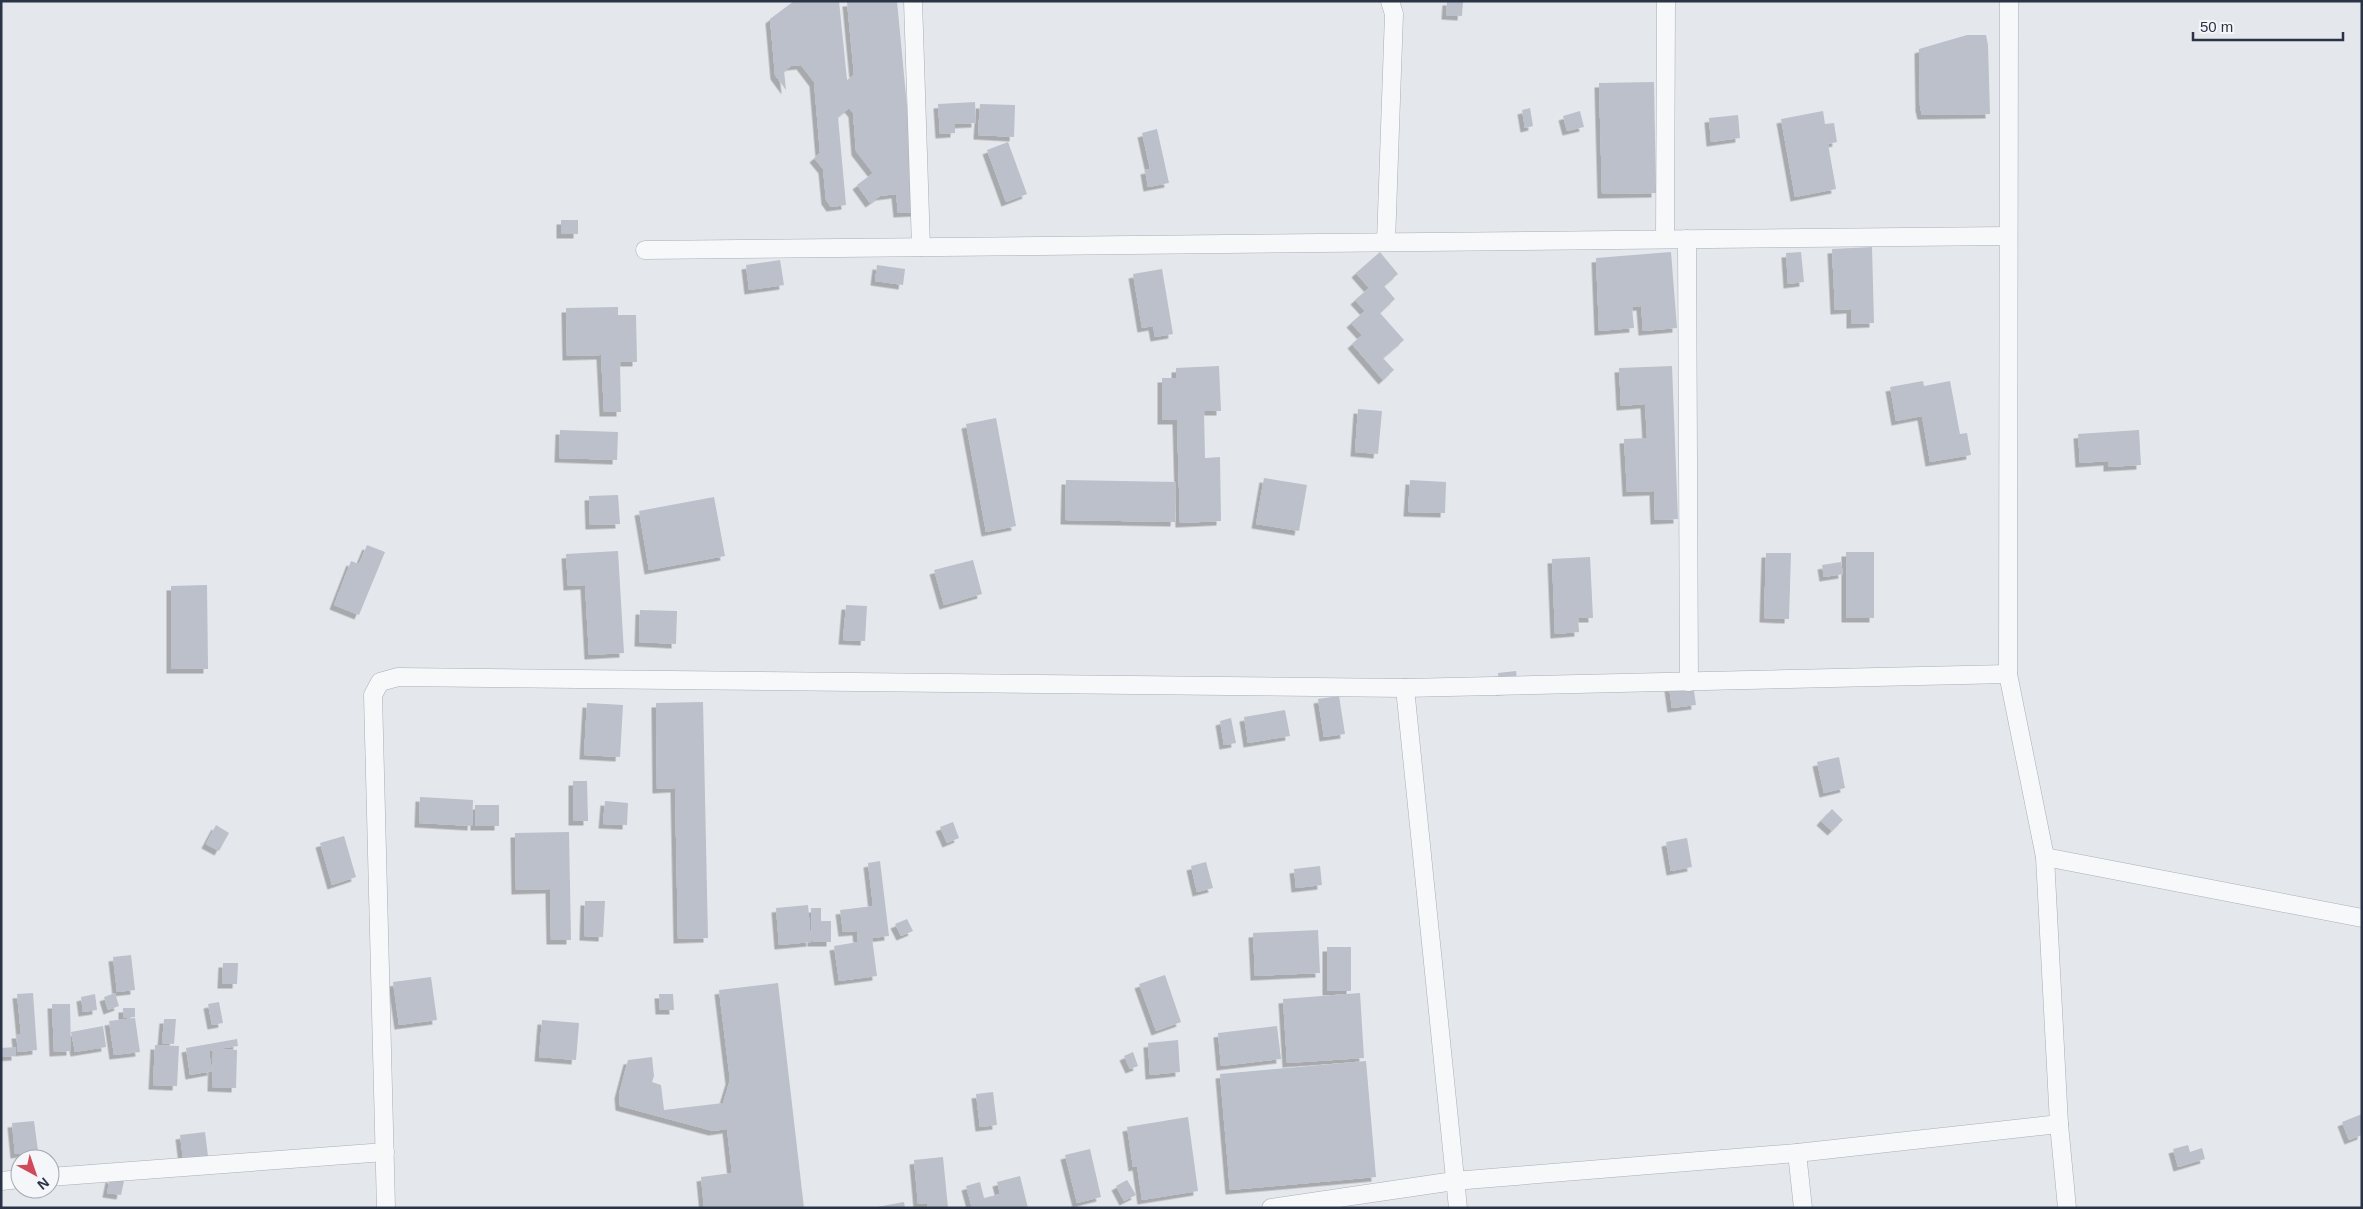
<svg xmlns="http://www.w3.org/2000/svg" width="2363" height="1209" font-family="Helvetica,sans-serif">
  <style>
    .building { fill: #bbc0ca; filter: url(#shadow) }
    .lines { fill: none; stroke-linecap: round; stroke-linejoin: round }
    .street-casing { stroke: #a9aeb7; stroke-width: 19 }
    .street { stroke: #f7f8fa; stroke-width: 18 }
  </style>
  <defs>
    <filter id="shadow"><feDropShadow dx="-4.5" dy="4.5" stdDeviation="0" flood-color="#0004"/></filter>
  </defs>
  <rect width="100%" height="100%" fill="#e4e7ec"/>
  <g class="building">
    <polygon points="794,1 839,1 847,80 854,75 847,2 897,1 917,212 898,213 896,194 880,196 870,203 857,185 873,173 856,151 853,113 849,108 838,117 846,205 831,207 826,200 823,169 814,158 820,153 814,82 801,65 791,66 784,71 786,90 775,75 770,19"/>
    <polygon points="1447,1 1463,1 1462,16 1446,15"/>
    <polygon points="1967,35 1986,35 1988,45 1990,114 1922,115 1920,107 1919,49"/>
    <polygon points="1654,82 1656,193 1602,194 1599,83"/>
    <polygon points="975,102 976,123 955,124 955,133 940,134 938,104"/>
    <polygon points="980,104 1015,105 1014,137 978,135"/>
    <polygon points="1530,108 1533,126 1525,128 1522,110"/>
    <polygon points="1580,111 1584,127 1567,131 1563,116"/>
    <polygon points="1823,111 1825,124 1834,123 1837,142 1828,144 1836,189 1795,197 1781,119"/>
    <polygon points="1738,115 1740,138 1711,142 1709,118"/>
    <polygon points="1157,129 1169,183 1148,187 1145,170 1150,169 1142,133"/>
    <polygon points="1008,142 1027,194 1006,202 987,150"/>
    <rect x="561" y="220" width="17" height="14"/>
    <polygon points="1872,247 1874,323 1851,324 1851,309 1835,310 1832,249"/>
    <polygon points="1380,252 1398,274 1384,286 1395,299 1380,313 1404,340 1383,358 1394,370 1383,380 1352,344 1362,335 1351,323 1365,311 1355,300 1369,288 1356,273"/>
    <polygon points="1671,252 1677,328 1643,331 1641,306 1632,307 1634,328 1599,331 1596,258"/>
    <polygon points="1801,252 1804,282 1788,284 1786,253"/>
    <polygon points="780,260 784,285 749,290 746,265"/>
    <polygon points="877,265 905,269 903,285 875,281"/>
    <polygon points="1162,269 1173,334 1155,337 1153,326 1142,328 1133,274"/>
    <polygon points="618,307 618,315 636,315 637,362 620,362 621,412 604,412 601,355 567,356 566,308"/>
    <polygon points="1219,366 1221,411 1204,411 1205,458 1220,457 1221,521 1180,523 1177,420 1162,420 1162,378 1176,378 1176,368"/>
    <polygon points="1672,366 1678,519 1655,520 1654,491 1627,492 1624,439 1647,438 1645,404 1621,406 1619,368"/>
    <polygon points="1923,381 1924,386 1950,381 1960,434 1967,433 1971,455 1930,462 1922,416 1896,421 1890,387"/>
    <polygon points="1358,409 1382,411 1378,454 1355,452"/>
    <polygon points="996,418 1016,526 986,532 966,424"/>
    <polygon points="560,430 618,432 617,460 559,458"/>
    <polygon points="2139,430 2141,465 2108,467 2108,461 2080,463 2078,434"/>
    <polygon points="1264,478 1307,485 1299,531 1256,524"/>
    <polygon points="1066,480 1176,482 1175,522 1065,520"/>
    <polygon points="1410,480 1446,482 1445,513 1408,512"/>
    <polygon points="618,495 620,524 590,525 589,496"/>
    <polygon points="714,497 725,556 649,570 639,511"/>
    <polygon points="367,545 385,552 359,615 334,605 351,561 359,564"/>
    <polygon points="618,551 624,653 589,655 585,585 568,586 566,554"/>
    <rect x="1846" y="552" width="28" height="66"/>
    <polygon points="1766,553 1791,553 1789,619 1764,618"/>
    <polygon points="1590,557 1593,618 1578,618 1579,632 1555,634 1552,559"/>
    <polygon points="973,560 982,594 944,605 934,570"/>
    <polygon points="1841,562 1843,574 1824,577 1822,565"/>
    <polygon points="207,585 208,669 171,669 171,586"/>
    <polygon points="846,605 867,606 865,641 843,640"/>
    <polygon points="640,610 677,611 676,644 639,642"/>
    <polygon points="1516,671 1518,689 1500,691 1498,673"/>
    <polygon points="1693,684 1696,705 1672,708 1669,687"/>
    <polygon points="1339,696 1345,734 1324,737 1318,699"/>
    <polygon points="703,702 708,938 678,939 675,788 657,789 656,703"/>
    <polygon points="587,703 623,705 620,757 584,755"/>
    <polygon points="1285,710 1290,736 1248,743 1244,717"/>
    <polygon points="1231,718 1236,743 1224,745 1220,721"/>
    <polygon points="1839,757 1845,788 1824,793 1817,762"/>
    <polygon points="573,781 587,781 588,821 573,821"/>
    <polygon points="420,797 473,800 472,826 419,823"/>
    <polygon points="605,801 628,803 627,825 603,824"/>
    <rect x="475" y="805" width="24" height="21"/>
    <polygon points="1832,809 1843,820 1832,831 1821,821"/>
    <polygon points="953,822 959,838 947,843 940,827"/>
    <polygon points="216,825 229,833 219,851 206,844"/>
    <polygon points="569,832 571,940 551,940 550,889 516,890 515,833"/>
    <polygon points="344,836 356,877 332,885 320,843"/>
    <polygon points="1687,838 1692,867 1671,871 1666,842"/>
    <polygon points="880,861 889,936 872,938 877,976 839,981 834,946 858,942 857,931 843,932 840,910 873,906 868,863"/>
    <polygon points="1206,862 1213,888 1197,892 1191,866"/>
    <polygon points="1320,866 1322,885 1296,888 1294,869"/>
    <polygon points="585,901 605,901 603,937 584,936"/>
    <polygon points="808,905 811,942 779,945 776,908"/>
    <polygon points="811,908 821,908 821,921 831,921 831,942 812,942"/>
    <polygon points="907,919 913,931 901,936 895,924"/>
    <polygon points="1318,930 1320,973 1255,976 1253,933"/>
    <rect x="1327" y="947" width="24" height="44"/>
    <polygon points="131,955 135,990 117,992 113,957"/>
    <polygon points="223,963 238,963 237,984 222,984"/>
    <polygon points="1165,975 1181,1022 1156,1031 1139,984"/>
    <polygon points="431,977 437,1020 399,1025 393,982"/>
    <polygon points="778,983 804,1208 704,1208 701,1177 732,1173 727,1129 713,1131 620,1106 619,1094 628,1060 652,1057 654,1076 652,1082 661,1085 664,1110 723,1103 730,1080 719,990"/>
    <polygon points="33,993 37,1050 18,1052 16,1034 21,1034 17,994"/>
    <polygon points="115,993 119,1006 108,1010 104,997"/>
    <polygon points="1360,993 1364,1058 1287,1063 1283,999"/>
    <polygon points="95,994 97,1010 83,1012 81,997"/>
    <polygon points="659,994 673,994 674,1010 660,1010"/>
    <polygon points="219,1002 223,1023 212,1025 208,1004"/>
    <polygon points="52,1004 70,1004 71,1051 54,1052"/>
    <polygon points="123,1008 135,1008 135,1017 123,1018"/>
    <polygon points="135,1018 140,1052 114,1055 109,1021"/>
    <polygon points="164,1019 176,1019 174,1044 162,1043"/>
    <polygon points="542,1020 579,1023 576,1060 539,1057"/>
    <polygon points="103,1026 106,1047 75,1052 71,1032"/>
    <polygon points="1277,1026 1281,1059 1221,1066 1218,1033"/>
    <polygon points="237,1039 238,1046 218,1049 237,1050 236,1088 212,1087 213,1050 209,1051 212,1071 190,1075 186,1048"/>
    <polygon points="1178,1040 1180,1072 1150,1075 1148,1043"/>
    <polygon points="155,1045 179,1046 177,1086 153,1085"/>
    <polygon points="16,1047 16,1056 1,1057 1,1048"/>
    <polygon points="1133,1052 1138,1066 1130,1069 1124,1056"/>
    <polygon points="1366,1061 1376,1177 1230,1190 1220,1074"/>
    <polygon points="993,1092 997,1125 980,1127 976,1094"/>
    <polygon points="2362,1114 2362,1135 2349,1140 2342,1122"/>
    <polygon points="1188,1117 1198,1191 1142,1200 1137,1166 1133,1167 1127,1127"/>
    <polygon points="34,1121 38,1151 15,1154 12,1123"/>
    <polygon points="205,1132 208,1156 183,1159 180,1135"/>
    <polygon points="2188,1145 2190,1152 2202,1148 2205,1159 2178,1167 2173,1149"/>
    <polygon points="1090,1149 1101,1197 1077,1203 1065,1155"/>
    <polygon points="943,1157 948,1208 928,1208 927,1203 918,1204 914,1160"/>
    <polygon points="1020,1176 1028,1208 972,1208 966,1186 980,1182 984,1198 1000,1194 997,1182"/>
    <polygon points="110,1178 124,1181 121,1195 107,1193"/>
    <polygon points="1127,1180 1136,1195 1124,1201 1116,1186"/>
    <polygon points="904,1202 905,1208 877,1208 877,1207"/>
  </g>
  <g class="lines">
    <defs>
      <g id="street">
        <polyline points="913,1 921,247"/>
        <polyline points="2009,1 2008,674 2045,857 2059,1124 2067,1208"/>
        <polyline points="1665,239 1666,1"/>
        <polyline points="1687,239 1689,682"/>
        <polyline points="1386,242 1394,14 1390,1"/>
        <polyline points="645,250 2008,236"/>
        <polyline points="1405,688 1458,1208"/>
        <polyline points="2045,857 2362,918"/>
        <polyline points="1797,1153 1803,1208"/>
        <polyline points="50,1177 385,1152"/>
        <polyline points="1,1181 20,1179"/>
        <polyline points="386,1208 373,695 380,682 398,677 1405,688 2008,674"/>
        <polyline points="1271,1208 1454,1181 1797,1153 2059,1124"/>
      </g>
    </defs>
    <use href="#street" class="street-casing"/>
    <use href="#street" class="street"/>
  </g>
  <rect width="2363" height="1209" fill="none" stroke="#2b3445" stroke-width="5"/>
  <g transform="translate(35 1174) rotate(140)"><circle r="24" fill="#f4f6f9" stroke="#a4a8b1"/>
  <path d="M0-4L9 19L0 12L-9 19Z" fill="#d1495b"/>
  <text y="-8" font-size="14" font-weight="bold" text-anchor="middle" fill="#2b3445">N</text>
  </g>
  <path d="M2193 32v8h150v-8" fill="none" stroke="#2b3445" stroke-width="2.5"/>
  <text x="2200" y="32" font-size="15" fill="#2b3445" stroke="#f4f6f9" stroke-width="4" paint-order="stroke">50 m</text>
</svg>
